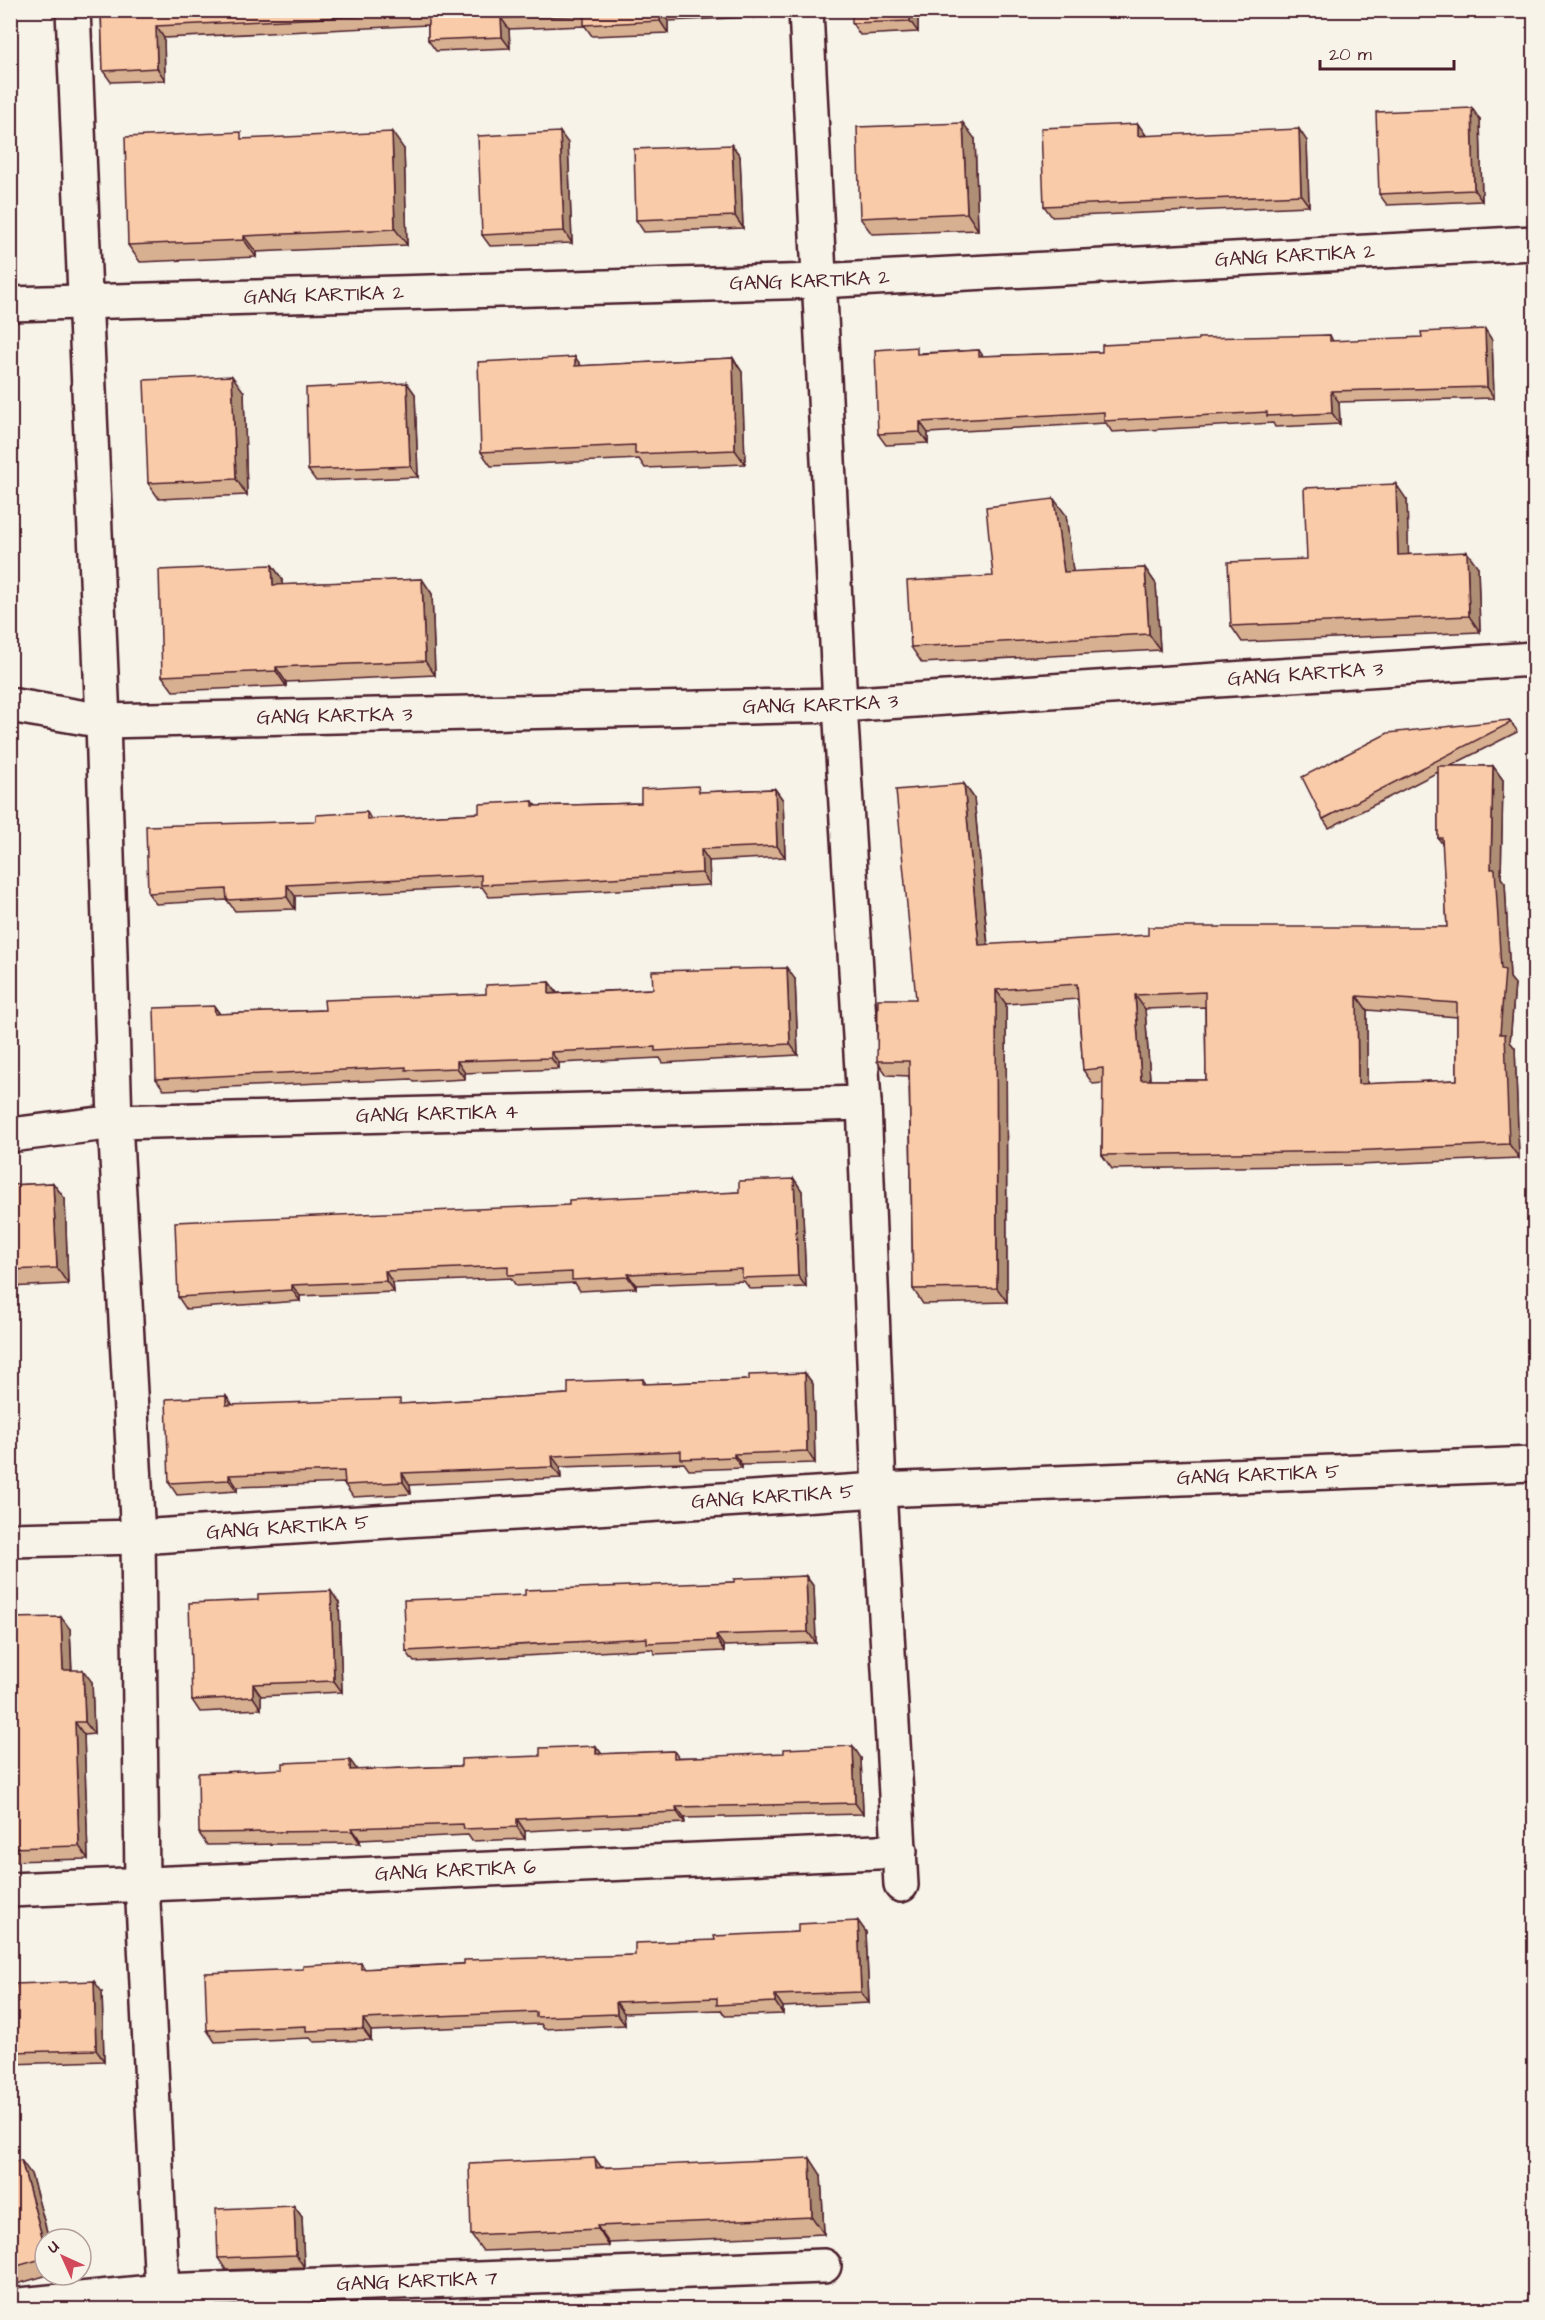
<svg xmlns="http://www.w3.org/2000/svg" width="1545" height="2320" font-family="'Architects Daughter',sans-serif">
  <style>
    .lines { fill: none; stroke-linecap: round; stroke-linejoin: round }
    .minor-casing { stroke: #4a1f2b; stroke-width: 38 }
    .minor { stroke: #f7f3e8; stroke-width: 33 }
    .wall { fill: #d7af91; stroke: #4a1f2b; stroke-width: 1.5; fill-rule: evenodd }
    .shaded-wall { fill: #af8e76; stroke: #4a1f2b; stroke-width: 1.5 }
    .building { fill: #facba9; stroke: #4a1f2b; stroke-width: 1.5; fill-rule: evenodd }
    .labels { text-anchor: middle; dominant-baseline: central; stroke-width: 6; stroke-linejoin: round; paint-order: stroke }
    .street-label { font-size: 20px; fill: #4a1f2b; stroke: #f7f3e8 }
  </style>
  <rect width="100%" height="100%" fill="#f7f3e8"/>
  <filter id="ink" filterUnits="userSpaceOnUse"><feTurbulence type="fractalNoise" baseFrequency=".0167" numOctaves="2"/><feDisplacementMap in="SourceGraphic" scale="12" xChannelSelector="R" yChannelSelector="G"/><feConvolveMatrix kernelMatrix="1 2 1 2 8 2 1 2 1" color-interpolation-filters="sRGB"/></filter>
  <g filter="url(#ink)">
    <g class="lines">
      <defs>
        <g id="minor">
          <polyline points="73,10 103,721 115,1122 138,1537 142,1882 163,2310"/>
          <polyline points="806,10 840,705 864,1103 879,1490 901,1885"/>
          <path id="s1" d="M 10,304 L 819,281 L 1534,243"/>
          <path id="s2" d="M 10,705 L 103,721 L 840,705 L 1534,659"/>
          <path id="s3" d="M 10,1135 L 115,1122 L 864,1103"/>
          <path id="s4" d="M 10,1540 L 138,1537 L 879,1490 L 1534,1464"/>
          <path id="s5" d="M 10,1890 L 900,1851"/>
          <path id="s6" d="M 10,2306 L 161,2291 L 824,2266"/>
        </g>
      </defs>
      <use href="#minor" class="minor-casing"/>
      <use href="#minor" class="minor"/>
    </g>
    <g class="wall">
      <polygon points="101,10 753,10 753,17 668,21 668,33 592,36 585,26 509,29 510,48 436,51 428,40 428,25 164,38 165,80 111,82 103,71"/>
      <polygon points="918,10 918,32 860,35 852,23"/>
      <polygon points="1480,120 1482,201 1387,205 1379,194"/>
      <polygon points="1146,136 1307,141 1309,206 1052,217 1044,206"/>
      <polygon points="245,139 404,149 407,245 256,252 256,257 140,262 128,245"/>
      <polygon points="975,139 978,230 872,234 860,218"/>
      <polygon points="568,143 572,243 490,246 482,235"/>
      <polygon points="732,145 740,156 743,228 644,232 636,220"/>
      <polygon points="1330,335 1333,341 1492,340 1494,398 1339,402 1340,424 1275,427 1273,423 1112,432 1106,423 928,433 928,443 886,445 878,434 921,353 979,350 983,356 1102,352"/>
      <polygon points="575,357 580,366 733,358 742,372 745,464 645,468 639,459 491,466 481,452"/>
      <polygon points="407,383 415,394 418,477 316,481 308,470"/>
      <polygon points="244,392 247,495 159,499 148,483"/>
      <polygon points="1407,500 1408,554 1478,567 1480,632 1242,642 1231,626 1307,559"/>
      <polygon points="1066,515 1073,572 1145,568 1156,584 1160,650 922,663 911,647"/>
      <polygon points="272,565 282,579 282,585 422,579 432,594 435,675 286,682 286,686 173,691 162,676"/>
      <path d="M 1509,720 L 1516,729 L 1517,732 L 1450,766 L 1493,766 L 1503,780 L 1501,878 L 1505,883 L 1510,978 L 1515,984 L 1510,1042 L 1515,1048 L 1519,1158 L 1359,1165 L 1112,1169 L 1102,1155 L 1103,1083 L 1093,1084 L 1083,1070 L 1078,999 L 1006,1004 L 1007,1302 L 923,1304 L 913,1289 L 909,1076 L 887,1075 L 877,1061 L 916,999 L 964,784 L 974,798 L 988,945 L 1447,927 L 1443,845 L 1438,838 L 1438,772 L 1329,828 L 1323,819 ZM 1205,1007 L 1206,1080 L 1150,1080 L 1145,1009 ZM 1367,1010 L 1457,1017 L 1457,1080 L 1367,1084 Z"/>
      <polygon points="775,789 783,800 785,857 709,861 710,885 489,897 482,887 295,896 295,909 235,911 227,900 156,904 148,893 316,821 367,812 371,819 479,813 533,801 536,806 641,803 703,792"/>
      <polygon points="795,979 798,1055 663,1063 660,1058 559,1063 559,1069 465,1073 465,1079 414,1082 411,1079 164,1090 156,1079 214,1006 220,1014 325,1010 486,994 549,982 557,993 653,989"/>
      <polygon points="794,1179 802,1191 806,1287 750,1289 744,1281 636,1285 636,1288 580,1291 575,1283 516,1286 511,1278 393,1283 394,1292 300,1296 300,1301 186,1309 178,1297 569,1205 739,1192"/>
      <polygon points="53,1183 65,1199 68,1284 10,1287 10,1185"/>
      <polygon points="805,1373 813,1384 815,1463 742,1465 742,1468 689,1470 684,1463 560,1467 561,1478 410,1485 411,1494 353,1497 345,1485 345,1483 237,1487 237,1491 177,1495 169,1483 226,1396 233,1405 403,1404 568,1394 643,1379 646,1384 749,1380"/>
      <polygon points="806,1576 814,1587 816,1643 724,1646 724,1651 655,1654 652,1649 414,1662 406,1651 525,1595 734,1582"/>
      <polygon points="339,1603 342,1692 261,1696 261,1709 200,1712 192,1700"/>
      <polygon points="10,1618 70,1629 72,1670 92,1682 94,1734 84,1735 88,1859 10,1861"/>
      <polygon points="674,1751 678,1757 861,1758 863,1814 684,1818 685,1823 525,1831 525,1839 472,1841 468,1835 360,1840 360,1843 207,1845 199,1833 357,1770 461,1766 602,1754"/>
      <polygon points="858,1921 866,1932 869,2003 783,2007 783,2014 725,2016 721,2010 624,2013 625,2025 544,2029 541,2024 371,2031 371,2040 314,2042 310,2038 215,2042 207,2030 361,1963 365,1969 635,1955 715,1940 798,1932"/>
      <polygon points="10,1989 102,1992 104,2061 10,2064"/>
      <polygon points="10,2163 31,2174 49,2239 45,2239 45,2275 48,2275 10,2286"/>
      <polygon points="601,2167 821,2175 824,2234 609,2243 609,2246 483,2251 471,2235"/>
      <polygon points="294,2206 302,2217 304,2267 226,2270 218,2258"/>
    </g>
    <g class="shaded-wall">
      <polygon points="660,10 668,21 668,33 660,21"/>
      <polygon points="749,10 753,10 753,17"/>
      <polygon points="910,10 918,10 918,32 910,21"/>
      <polygon points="501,18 509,29 510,48 502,37"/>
      <polygon points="156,26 164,38 165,80 157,68"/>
      <polygon points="1472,108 1480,120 1482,201 1474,190"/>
      <polygon points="963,123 975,139 978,230 967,213"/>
      <polygon points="1138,124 1146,135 1138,136"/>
      <polygon points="1299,129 1307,141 1309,206 1301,195"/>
      <polygon points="392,132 404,149 407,245 395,229"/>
      <polygon points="560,132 568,143 572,243 564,231"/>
      <polygon points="732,145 740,156 743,228 735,216"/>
      <polygon points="244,236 256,252 256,257 244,240"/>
      <polygon points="1485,329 1492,340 1494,398 1487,387"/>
      <polygon points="575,357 585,371 575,366"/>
      <polygon points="733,358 742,372 745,464 735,450"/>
      <polygon points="232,376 244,392 247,495 236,479"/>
      <polygon points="407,383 415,394 418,477 410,466"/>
      <polygon points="1331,391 1339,402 1340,424 1332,413"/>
      <polygon points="920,422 928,433 928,443 920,432"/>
      <polygon points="1396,484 1407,500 1409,571 1398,555"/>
      <polygon points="1054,499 1066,515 1075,588 1064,572"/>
      <polygon points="1467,552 1478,567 1480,632 1469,616"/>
      <polygon points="272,565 282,579 283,599 273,585"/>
      <polygon points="1145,568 1156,584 1160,650 1149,634"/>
      <polygon points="422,579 432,594 435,675 425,661"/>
      <polygon points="276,667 286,682 286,686 276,671"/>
      <polygon points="1493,766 1503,780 1501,878 1505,883 1510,978 1515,984 1510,1042 1515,1048 1519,1158 1509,1144 1500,1034 1491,869"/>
      <polygon points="964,784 974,798 989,960 979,945"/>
      <polygon points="775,789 783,800 785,857 777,846"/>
      <polygon points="701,849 709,861 710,885 702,873"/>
      <polygon points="287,885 295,896 295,909 287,897"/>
      <polygon points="787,968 795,979 798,1055 790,1044"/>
      <polygon points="549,982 557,993 549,994"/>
      <polygon points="996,990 1006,1004 1007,1302 997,1288"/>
      <polygon points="1135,995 1145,1009 1151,1094 1141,1080"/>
      <polygon points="1357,996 1367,1010 1367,1099 1358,1084"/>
      <polygon points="214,1006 222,1017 215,1014"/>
      <polygon points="551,1052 559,1063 559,1069 551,1058"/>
      <polygon points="457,1061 465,1073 465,1079 457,1068"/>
      <polygon points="794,1179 802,1191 806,1287 798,1276"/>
      <polygon points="53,1183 65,1199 68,1284 57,1268"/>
      <polygon points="385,1271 393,1283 394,1292 386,1281"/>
      <polygon points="628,1274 636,1285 636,1288 628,1277"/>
      <polygon points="292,1285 300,1296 300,1301 292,1290"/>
      <polygon points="805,1373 813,1384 815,1463 807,1451"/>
      <polygon points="226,1396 234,1407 226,1405"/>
      <polygon points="734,1454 742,1465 742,1468 734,1457"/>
      <polygon points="552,1456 560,1467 561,1478 553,1467"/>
      <polygon points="402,1473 410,1485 411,1494 403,1482"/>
      <polygon points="229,1475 237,1487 237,1491 229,1480"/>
      <polygon points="806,1576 814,1587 816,1643 808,1632"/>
      <polygon points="331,1591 339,1603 342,1692 334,1681"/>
      <polygon points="61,1617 70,1629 72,1683 63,1670"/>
      <polygon points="716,1635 724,1646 724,1651 717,1640"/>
      <polygon points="83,1670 92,1682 94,1734 85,1722"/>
      <polygon points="253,1684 261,1696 261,1709 253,1697"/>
      <polygon points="75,1722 84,1735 88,1859 79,1846"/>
      <polygon points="596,1746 604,1757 596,1754"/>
      <polygon points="853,1746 861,1758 863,1814 855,1803"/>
      <polygon points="350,1760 358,1771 350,1770"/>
      <polygon points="676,1807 684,1818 685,1823 677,1812"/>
      <polygon points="517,1819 525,1831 525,1839 517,1827"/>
      <polygon points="352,1828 360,1840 360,1843 352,1831"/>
      <polygon points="858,1921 866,1932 869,2003 861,1992"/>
      <polygon points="94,1981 102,1992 104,2061 96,2050"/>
      <polygon points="775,1995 783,2007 783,2014 775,2002"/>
      <polygon points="616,2002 624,2013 625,2025 617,2014"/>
      <polygon points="363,2019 371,2031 371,2040 363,2029"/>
      <polygon points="595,2158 607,2175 596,2168"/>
      <polygon points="810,2158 821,2175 824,2234 812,2217"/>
      <polygon points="21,2160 31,2174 49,2239 45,2239 45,2247"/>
      <polygon points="294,2206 302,2217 304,2267 296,2255"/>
      <polygon points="597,2226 609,2243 609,2246 598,2229"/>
    </g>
    <g class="building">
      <polygon points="101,10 660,10 660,21 584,25 584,15 501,18 502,37 428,40 428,13 156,26 157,68 103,71"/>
      <polygon points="852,10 910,10 910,21 852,23"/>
      <polygon points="1472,108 1474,190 1379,194 1376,112"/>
      <polygon points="963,123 967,213 860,218 857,127"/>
      <polygon points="1138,124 1138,136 1299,129 1301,195 1044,206 1041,128"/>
      <polygon points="241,132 241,139 392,132 395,229 244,236 244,240 128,245 125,137"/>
      <polygon points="560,132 564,231 482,235 478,136"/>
      <polygon points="732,145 735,216 636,220 634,149"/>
      <polygon points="1485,329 1487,387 1331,391 1332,413 1267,416 1267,412 1104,421 1104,412 920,422 920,432 878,434 875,350 917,347 917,354 979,350 979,356 1102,352 1102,345 1198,340 1198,338 1330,335 1330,341 1422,337 1421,332"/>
      <polygon points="575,357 575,366 733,358 735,450 635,454 635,445 481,452 478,362"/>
      <polygon points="232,376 236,479 148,483 144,380"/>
      <polygon points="407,383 410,466 308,470 306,388"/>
      <polygon points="1396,484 1398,555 1467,552 1469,616 1231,626 1228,562 1307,559 1304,488"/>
      <polygon points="1054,499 1064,572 1145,568 1149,634 911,647 907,581 993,576 986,507"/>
      <polygon points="272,565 273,585 422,579 425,661 276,667 276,671 162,676 159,570"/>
      <polygon points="1509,720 1510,723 1323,819 1302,777 1388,733"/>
      <path d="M 1438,766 L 1493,766 L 1491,869 L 1495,869 L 1501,969 L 1505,970 L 1500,1034 L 1505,1034 L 1509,1144 L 1349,1151 L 1102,1155 L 1103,1068 L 1083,1070 L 1077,984 L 996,990 L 997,1288 L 913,1289 L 909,1061 L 877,1061 L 878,999 L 916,999 L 896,790 L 964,784 L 979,945 L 1148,935 L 1148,927 L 1447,927 L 1442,838 L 1438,838 ZM 1205,992 L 1206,1080 L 1141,1080 L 1135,995 ZM 1357,996 L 1457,1003 L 1457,1080 L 1358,1084 Z"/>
      <polygon points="698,786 699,792 775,789 777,846 701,849 702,873 481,885 481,875 287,885 287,897 227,900 226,889 148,893 146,826 316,821 316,815 367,812 367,819 479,813 479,804 533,801 533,806 641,803 641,789"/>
      <polygon points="787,968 790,1044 655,1051 655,1047 551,1052 551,1058 457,1061 457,1068 406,1070 406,1067 156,1079 154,1008 214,1006 215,1014 325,1010 324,1000 486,994 486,985 549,982 549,994 653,989 652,971"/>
      <polygon points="794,1179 798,1276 742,1278 742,1269 628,1274 628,1277 572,1280 572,1272 508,1275 508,1266 385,1271 386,1281 292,1285 292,1290 178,1297 175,1222 569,1205 569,1200 739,1192 739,1181"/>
      <polygon points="53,1183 57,1268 10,1270 10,1185"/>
      <polygon points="805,1373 807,1451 734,1454 734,1457 681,1459 681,1451 552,1456 553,1467 402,1473 403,1482 345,1485 344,1471 229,1475 229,1480 169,1483 166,1399 226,1396 226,1405 400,1399 400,1404 568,1394 568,1382 643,1379 643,1384 749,1380 749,1375"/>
      <polygon points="806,1576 808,1632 716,1635 717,1640 647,1643 647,1638 406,1651 404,1600 525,1595 525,1590 734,1582 734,1579"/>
      <polygon points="331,1591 334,1681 253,1684 253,1697 192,1700 189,1603 258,1600 258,1594"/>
      <polygon points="61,1617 63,1670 83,1670 85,1722 75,1722 79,1846 10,1848 10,1618"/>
      <polygon points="596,1746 596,1754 674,1751 674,1758 784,1753 784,1749 853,1746 855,1803 676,1807 677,1812 517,1819 517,1827 464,1829 463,1824 352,1828 352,1831 199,1833 198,1773 283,1769 283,1763 350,1760 350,1770 461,1766 461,1759 540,1756 540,1748"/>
      <polygon points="858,1921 861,1992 775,1995 775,2002 717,2005 717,1998 616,2002 617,2014 536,2017 536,2012 363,2019 363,2029 306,2031 306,2026 207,2030 205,1973 303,1969 303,1966 361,1963 361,1969 464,1964 464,1960 635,1955 635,1943 715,1940 714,1936 798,1932 798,1924"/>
      <polygon points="94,1981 96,2050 10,2052 10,1989 15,1988 15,1984"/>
      <polygon points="595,2158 596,2168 810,2158 812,2217 597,2226 598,2229 471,2235 469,2164"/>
      <polygon points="21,2160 45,2247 45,2258 10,2268 10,2163"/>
      <polygon points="294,2206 296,2255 218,2258 216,2209"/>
    </g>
  </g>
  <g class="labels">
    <g class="street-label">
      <text stroke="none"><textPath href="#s1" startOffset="1286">GANG KARTIKA 2</textPath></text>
      <text stroke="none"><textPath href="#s1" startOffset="800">GANG KARTIKA 2</textPath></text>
      <text stroke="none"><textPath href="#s1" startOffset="314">GANG KARTIKA 2</textPath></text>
      <text stroke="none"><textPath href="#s2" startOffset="1298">GANG KARTKA 3</textPath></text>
      <text stroke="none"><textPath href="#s2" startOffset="812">GANG KARTKA 3</textPath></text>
      <text stroke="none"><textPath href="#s2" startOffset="326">GANG KARTKA 3</textPath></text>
      <text stroke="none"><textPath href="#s3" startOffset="428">GANG KARTIKA 4</textPath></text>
      <text stroke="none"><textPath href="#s4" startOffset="1250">GANG KARTIKA 5</textPath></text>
      <text stroke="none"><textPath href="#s4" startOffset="764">GANG KARTIKA 5</textPath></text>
      <text stroke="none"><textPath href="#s4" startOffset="278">GANG KARTIKA 5</textPath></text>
      <text stroke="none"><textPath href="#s5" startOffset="446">GANG KARTIKA 6</textPath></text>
      <text stroke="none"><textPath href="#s6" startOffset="408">GANG KARTIKA 7</textPath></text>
    </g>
  </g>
  <rect width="1545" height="2320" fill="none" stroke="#f7f3e8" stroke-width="36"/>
  <rect x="18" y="18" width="1509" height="2284" fill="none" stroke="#4a1f2b" stroke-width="2" filter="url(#ink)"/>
  <g transform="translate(63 2257) rotate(315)"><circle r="28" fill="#f7f3e8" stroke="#b29e9c" stroke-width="1.5"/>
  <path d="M0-4.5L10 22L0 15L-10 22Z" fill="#d1495b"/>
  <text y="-9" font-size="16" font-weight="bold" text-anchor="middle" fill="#4a1f2b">U</text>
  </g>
  <path d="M1320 60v9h134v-9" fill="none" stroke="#4a1f2b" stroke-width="3"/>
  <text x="1329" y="60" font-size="18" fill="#4a1f2b" stroke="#f7f3e8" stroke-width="4.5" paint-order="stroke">20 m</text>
</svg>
